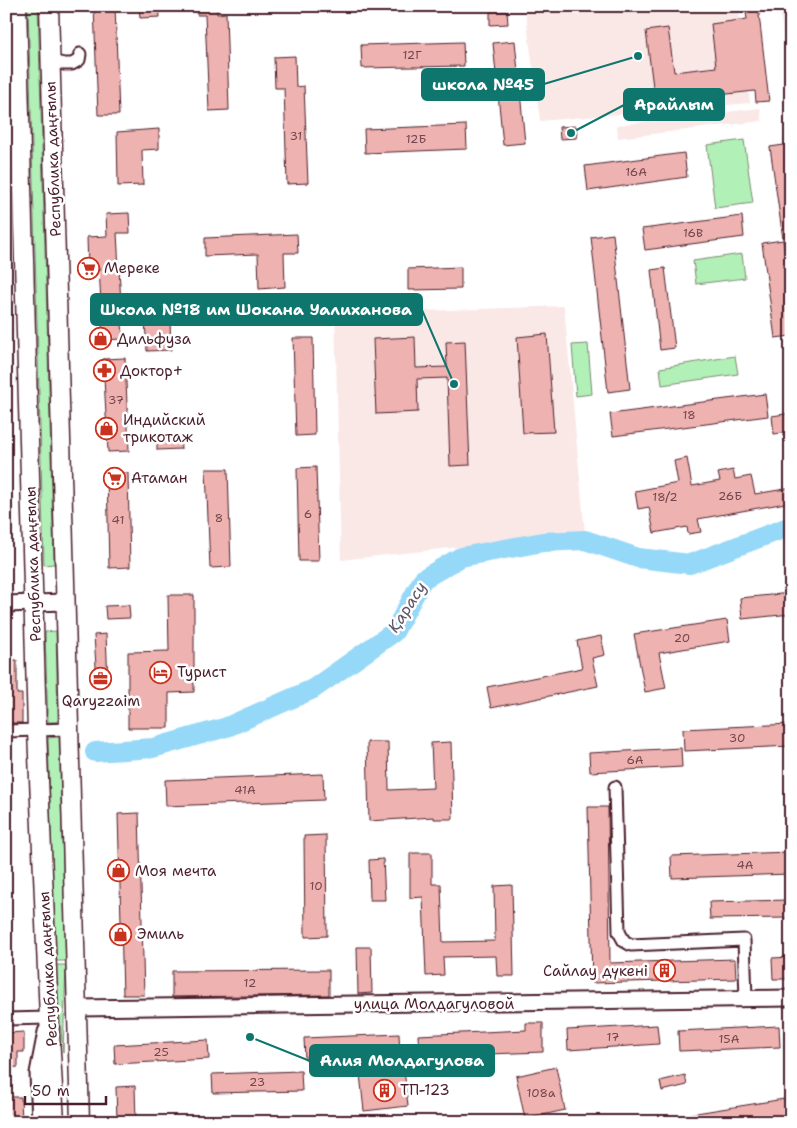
<svg xmlns="http://www.w3.org/2000/svg" width="797" height="1128" font-family="'Shantell Sans',sans-serif">
  <style>
    .built { fill: #fae8e7 }
    .green { fill: #b1f1b8; stroke: #7e8872 }
    .lines { fill: none; stroke-linecap: round; stroke-linejoin: round }
    .river { stroke: #96d8f7; stroke-width: 20 }
    .building { fill: #eeb3b0; stroke: #4a1f2b }
    .street-casing { stroke: #4a1f2b; stroke-width: 15 }
    .secondary-casing { stroke: #4a1f2b; stroke-width: 19 }
    .primary-casing { stroke: #4a1f2b; stroke-width: 21 }
    .street { stroke: #fff; stroke-width: 11 }
    .secondary { stroke: #fff; stroke-width: 15 }
    .primary { stroke: #fff; stroke-width: 18 }
    .labels { text-anchor: middle; dominant-baseline: central; stroke-width: 5; stroke-linejoin: round; paint-order: stroke }
    .number-label { font-size: 12px; fill: #73444c }
    .street-label { font-size: 15px; fill: #4a1f2b; stroke: #fff }
    .poi-label { font-size: 15px; fill: #4a1f2b; stroke: #fff; text-anchor: start }
    .water-label { font-size: 16px; font-style: italic; fill: #615668; stroke: #fff }
    .leader { fill: none; stroke: #0f766e; stroke-width: 2 }
    .callout-dot { fill: #0f766e; stroke: #fff; stroke-width: 2 }
    .callout { fill: #0f766e; stroke: #0f766e; stroke-width: 2 }
    .callout-label { font-size: 16px; text-anchor: middle; font-weight: bold; fill: #fff }
  </style>
  <rect width="100%" height="100%" fill="#fff"/>
  <filter id="ink" filterUnits="userSpaceOnUse"><feTurbulence type="fractalNoise" baseFrequency=".02" numOctaves="2"/><feDisplacementMap in="SourceGraphic" scale="10" xChannelSelector="R" yChannelSelector="G"/><feConvolveMatrix kernelMatrix="1 2 1 2 8 2 1 2 1" color-interpolation-filters="sRGB"/></filter>
  <g filter="url(#ink)">
    <g class="built">
      <polygon points="522,6 738,6 750,103 540,121 525,9"/>
      <polygon points="779,6 791,6 791,33 783,34"/>
      <polygon points="760,108 762,121 618,138 617,125"/>
      <polygon points="564,306 585,533 341,560 335,314"/>
    </g>
    <g class="green">
      <polygon points="28,6 38,6 54,564 44,565"/>
      <polygon points="744,140 753,203 715,208 707,145"/>
      <polygon points="742,254 745,278 696,284 693,261"/>
      <polygon points="588,344 592,394 576,396 572,345"/>
      <polygon points="735,356 738,374 662,385 660,368"/>
      <polygon points="56,631 58,722 48,722 45,632"/>
      <polygon points="59,737 66,961 55,961 48,738"/>
      <polygon points="55,965 66,965 63,1052"/>
    </g>
    <g class="lines">
      <polyline class="river" points="95,752 153,748 227,727 313,689 394,632 423,579 461,557 543,542 585,540 638,558 690,564 791,526"/>
    </g>
    <g class="building">
      <polygon points="94,6 115,6 119,115 98,115"/>
      <polygon points="139,6 159,6 160,17 140,18"/>
      <polygon points="196,6 217,6 217,14 226,13 229,110 209,111 205,15 197,15"/>
      <polygon points="745,6 758,6 769,101 756,102 755,91 718,95 718,93 655,103 646,31 668,28 674,72 716,67 711,24 747,19"/>
      <polygon points="507,11 508,24 490,25 490,12"/>
      <polygon points="515,41 525,143 503,145 493,43"/>
      <polygon points="463,42 464,66 362,68 361,45"/>
      <polygon points="295,56 296,87 304,86 308,183 287,184 284,88 275,88 274,57"/>
      <polygon points="466,125 467,149 365,153 364,129"/>
      <polygon points="576,126 577,138 560,139 559,127"/>
      <polygon points="159,129 159,149 142,150 143,185 118,186 117,132"/>
      <polygon points="791,144 791,238 783,239 770,147"/>
      <polygon points="684,153 687,177 588,191 585,166"/>
      <polygon points="129,213 130,233 117,233 123,339 103,340 99,267 88,268 87,237 107,236 106,214"/>
      <polygon points="742,216 744,237 645,250 642,229"/>
      <polygon points="297,234 298,253 284,253 285,287 259,289 258,254 205,256 205,238"/>
      <polygon points="613,234 630,389 608,392 591,237"/>
      <polygon points="783,240 791,296 791,336 775,338 762,243"/>
      <polygon points="461,267 461,289 408,290 408,269"/>
      <polygon points="665,268 675,348 660,350 651,270"/>
      <polygon points="170,320 171,350 147,351 145,321"/>
      <polygon points="547,334 554,432 523,433 517,337"/>
      <polygon points="415,337 416,368 447,367 446,342 465,341 470,465 450,466 447,378 417,379 418,412 376,414 373,339"/>
      <polygon points="293,338 313,338 315,435 296,436"/>
      <polygon points="125,358 129,451 108,452 103,359"/>
      <polygon points="765,394 768,416 613,436 610,414"/>
      <polygon points="791,413 791,432 774,434 772,416"/>
      <polygon points="180,436 181,449 157,450 157,438"/>
      <polygon points="687,458 692,486 720,481 718,473 733,470 735,479 751,476 755,494 791,488 791,502 698,519 701,532 688,534 687,527 654,533 649,507 638,509 635,491 678,483 674,461"/>
      <polygon points="316,467 319,561 299,561 297,468"/>
      <polygon points="206,469 228,469 231,567 210,568"/>
      <polygon points="107,473 128,473 130,567 109,568"/>
      <polygon points="791,593 791,614 742,619 740,598"/>
      <polygon points="168,595 194,595 194,692 169,693 169,728 128,728 128,652 169,651"/>
      <polygon points="129,605 130,618 106,619 105,606"/>
      <polygon points="727,620 730,641 659,653 666,688 645,692 634,634"/>
      <polygon points="106,634 108,682 97,683 94,635"/>
      <polygon points="601,636 605,655 592,658 598,686 491,708 487,687 582,668 577,641"/>
      <polygon points="6,660 17,660 17,694 22,694 22,723 6,723"/>
      <polygon points="791,724 791,746 684,751 683,729"/>
      <polygon points="367,742 388,742 389,790 433,788 431,743 451,742 453,819 434,819 434,817 369,821"/>
      <polygon points="681,748 682,767 590,772 589,753"/>
      <polygon points="323,774 324,800 166,806 165,780"/>
      <polygon points="588,807 608,807 610,963 735,959 736,979 592,983"/>
      <polygon points="139,813 144,995 123,995 118,814"/>
      <polygon points="326,835 327,936 305,937 304,836"/>
      <polygon points="791,852 791,874 672,878 671,856"/>
      <polygon points="410,853 432,853 432,884 441,884 443,942 495,941 494,886 512,885 514,976 497,976 496,956 443,957 444,975 426,976 423,897 410,898"/>
      <polygon points="383,859 385,900 370,900 369,860"/>
      <polygon points="788,900 788,918 710,919 709,902"/>
      <polygon points="357,947 371,947 372,993 358,994"/>
      <polygon points="791,957 791,979 773,979 772,958"/>
      <polygon points="329,970 329,995 172,997 172,971"/>
      <polygon points="526,1023 543,1023 543,1052 434,1056 434,1053 419,1054 418,1035 526,1030"/>
      <polygon points="657,1025 659,1044 568,1050 567,1030"/>
      <polygon points="779,1026 780,1047 679,1051 678,1031"/>
      <polygon points="24,1032 24,1052 18,1052 18,1067 6,1068 6,1033"/>
      <polygon points="399,1034 400,1055 305,1059 304,1038"/>
      <polygon points="208,1040 209,1059 115,1064 114,1045"/>
      <polygon points="556,1067 565,1110 525,1119 516,1076"/>
      <polygon points="401,1069 404,1069 408,1106 364,1111 360,1074"/>
      <polygon points="301,1071 302,1091 213,1093 212,1074"/>
      <polygon points="685,1075 687,1085 662,1091 660,1081"/>
      <polygon points="135,1086 136,1122 117,1122 116,1087"/>
      <polygon points="6,1097 21,1097 22,1122 6,1122"/>
      <polygon points="784,1099 788,1120 691,1122 690,1114"/>
    </g>
    <g class="lines">
      <defs>
        <g id="street">
          <polyline points="50,61 64,64 72,64 79,60 80,54"/>
          <polyline points="6,731 69,729"/>
          <polyline points="615,787 619,932 624,941 631,945 744,940 746,999"/>
          <polyline points="6,1019 49,1018"/>
        </g>
        <g id="secondary">
          <polyline points="6,604 65,602"/>
          <polyline points="78,1008 791,998"/>
          <polyline points="40,1122 38,1073 46,1032"/>
        </g>
        <g id="primary">
          <polyline points="17,6 37,731 49,1018 55,1122"/>
          <polyline points="49,6 80,1122"/>
        </g>
      </defs>
      <use href="#street" class="street-casing"/>
      <use href="#secondary" class="secondary-casing"/>
      <use href="#primary" class="primary-casing"/>
      <use href="#street" class="street"/>
      <use href="#secondary" class="secondary"/>
      <use href="#primary" class="primary"/>
    </g>
  </g>
  <defs>
    <symbol id="supermarket-ring" viewBox="-11 -11 22 22"><circle r="9.5" fill="#fff" stroke="#c8321e" stroke-width="1.5"/><path d="M-6-5.5h2.5l.6 2H6L4.5 2H-2.5L-4.4-4H-6ZM-1.5 3.2a1.3 1.3 0 1 0 .1 0ZM3 3.2a1.3 1.3 0 1 0 .1 0Z" fill="#c8321e"/></symbol>
    <symbol id="shop-ring" viewBox="-11 -11 22 22"><circle r="9.5" fill="#fff" stroke="#c8321e" stroke-width="1.5"/><path d="M-5-2.5h2.3a2.7 3.5 0 0 1 5.4 0H5L5.5 6h-11ZM-1.5-2.5h3a1.5 2.3 0 0 0-3 0Z" fill="#c8321e"/></symbol>
    <symbol id="pharmacy-ring" viewBox="-11 -11 22 22"><circle r="9.5" fill="#fff" stroke="#c8321e" stroke-width="1.5"/><path d="M-2-6h4v4h4v4h-4v4h-4v-4h-4v-4h4Z" fill="#c8321e"/></symbol>
    <symbol id="hotel-ring" viewBox="-11 -11 22 22"><circle r="9.5" fill="#fff" stroke="#c8321e" stroke-width="1.5"/><path d="M-6-4.5h1.5V1H6V5H4.5V3h-9V5H-6ZM-4 0a1.8 1.8 0 1 1 3.6 0ZM.5 0V-2.5h3Q6-2.5 6 0Z" fill="#c8321e"/></symbol>
    <symbol id="office-ring" viewBox="-11 -11 22 22"><circle r="9.5" fill="#fff" stroke="#c8321e" stroke-width="1.5"/><path d="M-6-3h4V-5.5h4V-3h4V5H-6ZM-1-4.5V-3h2v-1.5ZM-6 0V1H6V0Z" fill="#c8321e"/></symbol>
    <symbol id="building-ring" viewBox="-11 -11 22 22"><circle r="9.5" fill="#fff" stroke="#c8321e" stroke-width="1.5"/><path d="M-4-6H4V6H1V3H-1V6H-4ZM-2.5-4.3h1.7v1.8h-1.7ZM.8-4.3h1.7v1.8H.8ZM-2.5-1h1.7V.8h-1.7ZM.8-1h1.7V.8H.8Z" fill="#c8321e"/></symbol>
  </defs>
  <g fill-rule="evenodd">
    <use href="#supermarket-ring" x="76" y="256" width="25" height="25"/>
    <use href="#shop-ring" x="88" y="326" width="25" height="25"/>
    <use href="#pharmacy-ring" x="92" y="358" width="25" height="25"/>
    <use href="#shop-ring" x="94" y="416" width="25" height="25"/>
    <use href="#supermarket-ring" x="102" y="466" width="25" height="25"/>
    <use href="#hotel-ring" x="148" y="660" width="25" height="25"/>
    <use href="#office-ring" x="88" y="666" width="25" height="25"/>
    <use href="#shop-ring" x="106" y="858" width="25" height="25"/>
    <use href="#shop-ring" x="108" y="922" width="25" height="25"/>
    <use href="#building-ring" x="652" y="958" width="25" height="25"/>
    <use href="#building-ring" x="372" y="1078" width="25" height="25"/>
  </g>
  <g class="labels">
    <g class="number-label">
      <text x="412" y="55">12Г</text>
      <text x="296" y="136">31</text>
      <text x="416" y="139">12Б</text>
      <text x="636" y="172">16А</text>
      <text x="693" y="233">16В</text>
      <text x="116" y="400">37</text>
      <text x="689" y="415">18</text>
      <text x="730" y="496">26Б</text>
      <text x="665" y="497">18/2</text>
      <text x="308" y="514">6</text>
      <text x="219" y="518">8</text>
      <text x="118" y="520">41</text>
      <text x="682" y="638">20</text>
      <text x="737" y="738">30</text>
      <text x="635" y="760">6А</text>
      <text x="245" y="790">41А</text>
      <text x="745" y="865">4А</text>
      <text x="316" y="886">10</text>
      <text x="250" y="983">12</text>
      <text x="613" y="1037">17</text>
      <text x="729" y="1039">15А</text>
      <text x="161" y="1052">25</text>
      <text x="257" y="1082">23</text>
      <text x="541" y="1093">108а</text>
    </g>
    <g class="street-label">
      <text transform="translate(53 159) rotate(-92)">Республика даңғылы</text>
      <text transform="translate(33 564) rotate(-92)">Республика даңғылы</text>
      <text transform="translate(48 969) rotate(-93)">Республика даңғылы</text>
      <text x="434" y="1004">улица Молдагуловой</text>
    </g>
    <g class="poi-label">
      <text x="104" y="268">Мереке</text>
      <text x="117" y="339">Дильфуза</text>
      <text x="120" y="371">Доктор+</text>
      <text x="123" y="420">Индийский<tspan x="123" dy="17">трикотаж</tspan></text>
      <text x="131" y="478">Атаман</text>
      <text x="177" y="672">Турист</text>
      <text x="101" y="701" text-anchor="middle">Qaryzzaim</text>
      <text x="135" y="871">Моя мечта</text>
      <text x="137" y="934">Эмиль</text>
      <text x="648" y="971" text-anchor="end">Сайлау дүкені</text>
      <text x="400" y="1090">ТП-123</text>
    </g>
    <g class="water-label">
      <text transform="translate(407 607) rotate(-57)">Қарасу</text>
    </g>
  </g>
  <path class="leader" d="M638 56L544 84M571 133L624 105M454 384L422 310M250 1037L310 1061"/>
  <g class="callout-dot">
    <circle cx="638" cy="56" r="5"/>
    <circle cx="571" cy="133" r="5"/>
    <circle cx="454" cy="384" r="5"/>
    <circle cx="250" cy="1037" r="5"/>
  </g>
  <g class="callout">
    <rect x="422" y="69" width="122" height="31" rx="5"/>
    <rect x="624" y="89" width="100" height="31" rx="5"/>
    <rect x="91" y="294" width="331" height="31" rx="5"/>
    <rect x="310" y="1045" width="184" height="31" rx="5"/>
  </g>
  <g class="callout-label">
    <text x="483" y="90">школа №45</text>
    <text x="674" y="110">Арайлым</text>
    <text x="256" y="315">Школа №18 им Шокана Уалиханова</text>
    <text x="402" y="1066">Алия Молдагулова</text>
  </g>
  <rect width="797" height="1128" fill="none" stroke="#fff" stroke-width="25"/>
  <rect x="12" y="12" width="772" height="1103" fill="none" stroke="#4a1f2b" stroke-width="2" filter="url(#ink)"/>
  <path d="M25 1096v8h81v-8" fill="none" stroke="#4a1f2b" stroke-width="2.5"/>
  <text x="32" y="1096" font-size="15" fill="#4a1f2b" stroke="#ffffff" stroke-width="4" paint-order="stroke">50 m</text>
</svg>
